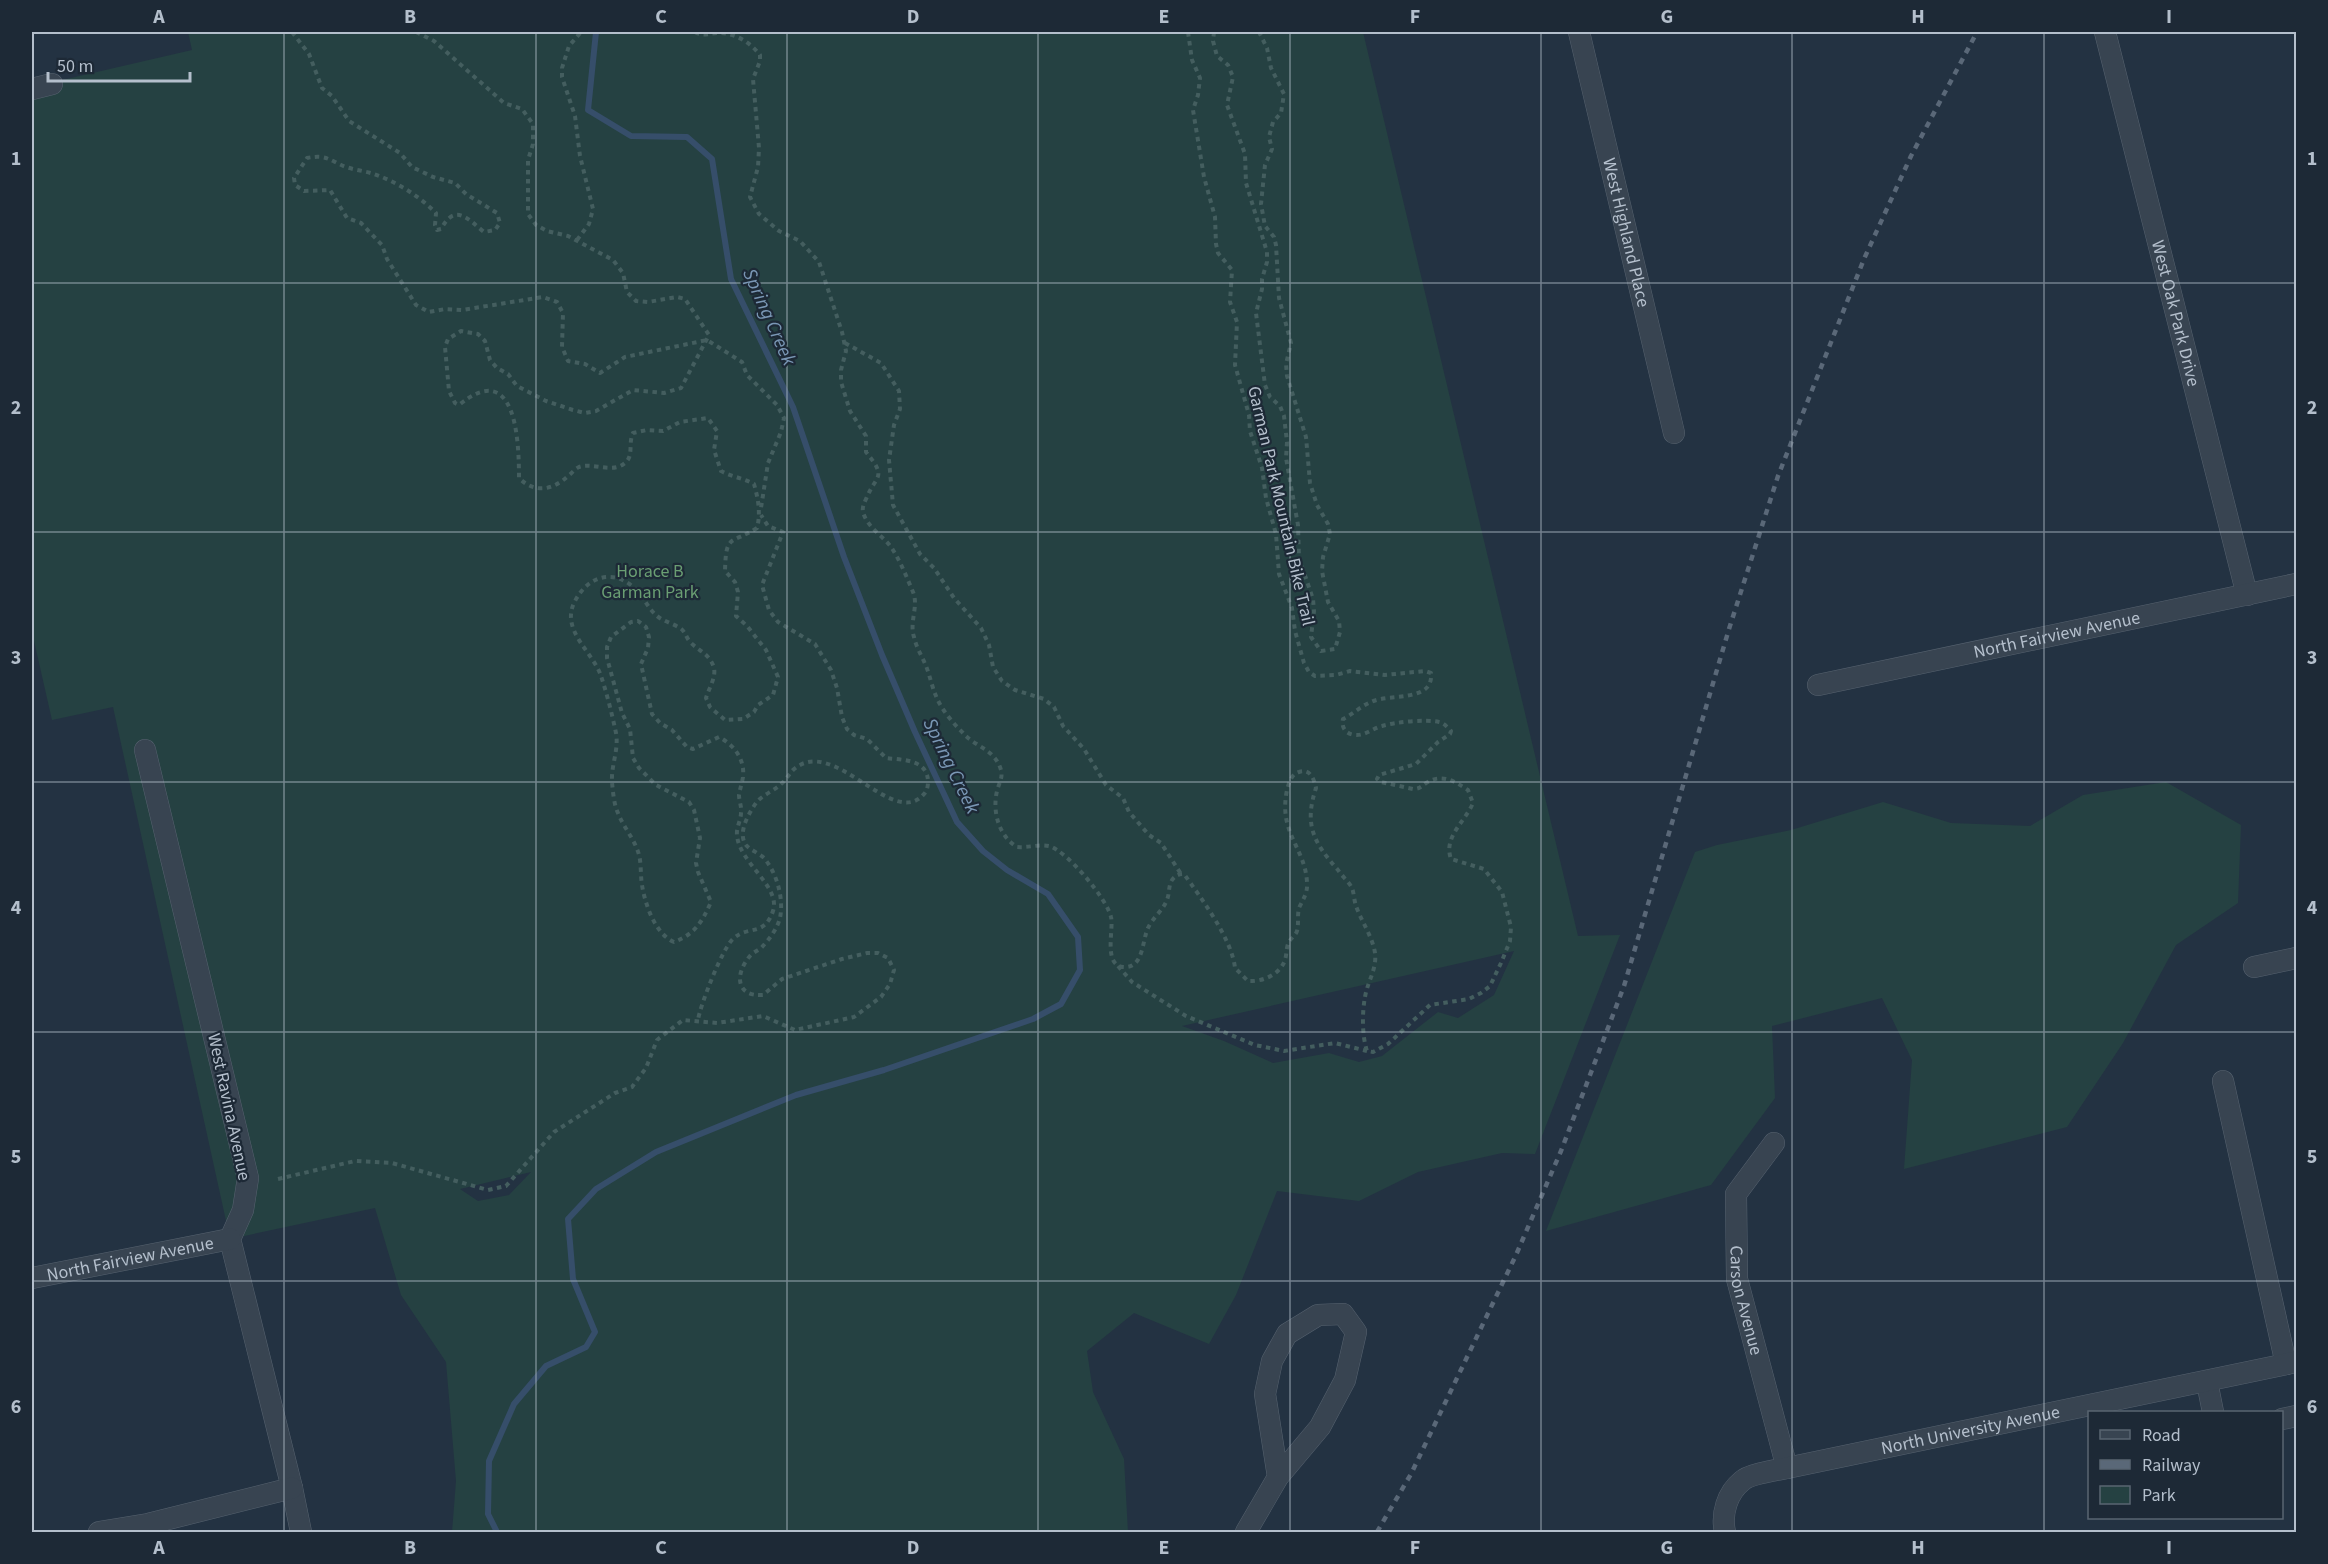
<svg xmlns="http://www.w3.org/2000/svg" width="2328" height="1564" font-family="'Source Sans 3',sans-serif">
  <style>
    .green { fill: #254142; fill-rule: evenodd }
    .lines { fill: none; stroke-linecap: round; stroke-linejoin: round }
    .stream { stroke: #364e6a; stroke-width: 6 }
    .minor-casing { stroke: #56626f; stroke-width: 22 }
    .path { stroke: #445e5f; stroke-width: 4; stroke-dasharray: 4.5 4.5; stroke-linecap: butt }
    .minor { stroke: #384451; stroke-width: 21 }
    .rail { stroke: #5a6878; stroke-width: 4.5; stroke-dasharray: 6 6; stroke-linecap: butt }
    .grid { fill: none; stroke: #b4bfcc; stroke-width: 1.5; stroke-opacity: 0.55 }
    .labels { text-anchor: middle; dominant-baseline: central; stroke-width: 4.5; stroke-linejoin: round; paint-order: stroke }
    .street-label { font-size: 18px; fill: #b4bfcc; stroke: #1d2936 }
    .park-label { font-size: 18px; fill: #6a9e73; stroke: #1d2936 }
    .water-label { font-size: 20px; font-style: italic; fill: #7a97b5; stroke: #1d2936 }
    .neatline { fill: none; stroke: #b4bfcc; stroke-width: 2 }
    .grid-label { font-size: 20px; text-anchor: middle; font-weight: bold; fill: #b4bfcc }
  </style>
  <rect width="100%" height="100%" fill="#233242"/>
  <g class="green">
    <path d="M 188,32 L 1363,32 L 1578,936 L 1620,935 L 1535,1154 L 1502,1153 L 1418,1172 L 1359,1201 L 1277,1191 L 1236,1295 L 1209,1344 L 1134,1313 L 1087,1351 L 1093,1392 L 1124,1459 L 1128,1532 L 452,1532 L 456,1481 L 446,1362 L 401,1295 L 375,1208 L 230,1239 L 113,707 L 52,720 L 32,632 L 32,87 L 192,50 ZM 1514,951 L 1494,995 L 1458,1018 L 1438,1012 L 1382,1056 L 1359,1062 L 1329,1053 L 1273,1063 L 1224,1041 L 1182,1026 ZM 531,1172 L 509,1195 L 478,1201 L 460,1189 Z"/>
    <polygon points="2166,782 2241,825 2238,903 2176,945 2123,1043 2067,1127 1904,1169 1912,1060 1882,998 1772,1026 1775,1098 1711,1185 1546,1231 1695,852 1717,845 1791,830 1883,802 1951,823 2030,826 2083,795"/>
  </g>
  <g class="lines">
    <polyline class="stream" points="497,1532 488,1514 489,1461 514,1404 546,1366 586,1347 595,1332 573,1279 568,1219 596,1189 656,1152 796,1095 884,1070 1033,1019 1061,1004 1080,970 1078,937 1048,894 1007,870 983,851 957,822 915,732 882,655 844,557 793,407 731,279 712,159 687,137 631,136 588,110 596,32"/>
    <defs>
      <g id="minor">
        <path id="s1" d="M 1579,32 L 1674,433"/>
        <path id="s2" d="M 2105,32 L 2247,595"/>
        <polyline points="32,89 52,84"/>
        <path id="s3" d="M 1818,685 L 2296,584"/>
        <polyline points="145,750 248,1178 243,1210 230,1239 292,1488 301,1532"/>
        <polyline points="2254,967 2296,958"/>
        <polyline points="2223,1081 2286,1364"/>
        <path id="s4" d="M 1774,1143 L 1736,1194 L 1737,1279 L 1787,1468"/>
        <path id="s5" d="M 32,1278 L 230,1239"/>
        <polyline points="2207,1382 2213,1412"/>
        <polyline points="2282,1419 2296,1416"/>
        <polyline points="99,1532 148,1524 292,1488"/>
        <polyline points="1246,1532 1278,1477 1320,1427 1345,1380 1356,1332 1343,1314 1318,1315 1287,1334 1272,1361 1265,1394 1278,1477"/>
        <path id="s6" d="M 1725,1532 C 1721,1514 1727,1493 1742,1481 C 1749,1474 1777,1470 1787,1468 L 2296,1362"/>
      </g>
    </defs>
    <use href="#minor" class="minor-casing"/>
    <g class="path">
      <path d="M 292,32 L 309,54 L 322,88 L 332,96 L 349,121 L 400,153 L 412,167 L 433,177 L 455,183 L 466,194 L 497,213 L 500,223 L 495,230 L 484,232 C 467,218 455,203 441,229 L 437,230 L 435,225 L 436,213 C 419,196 397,182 374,174 C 365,171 355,170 346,167 C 330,161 327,154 307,158 L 294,178 L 295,185 L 304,191 L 330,190 L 347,218 L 361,223 L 382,245 L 387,259 L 416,305 L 429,312 L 445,309 L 462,310 L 543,297 L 557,302 L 563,313 L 562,347 L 568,361 L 585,364 L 600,373 L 625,357 L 707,340 L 742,362 L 747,375 L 777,405 L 784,418 L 781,432 L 768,463 L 761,508"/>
      <path d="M 416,32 L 434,41 L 504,103 L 522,109 L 533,124 L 533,144 L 528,160 L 528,214 L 536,225 L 547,231 L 568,236 L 613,260 L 623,273 L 627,292 L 636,301 L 648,302 L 677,297 L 685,299 L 709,335 L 681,388 L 664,393 L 633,390 L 596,411 L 585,413 L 573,410 L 546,401 L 517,386 L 508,374 L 497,368 L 490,360 L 485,341 L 478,334 L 461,331 L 448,339 L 445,347 L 449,391 L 455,403 L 459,405 C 516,358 519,440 519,478 C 535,494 553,490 568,476 C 572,473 575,469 579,467 C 593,462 612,474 625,463 C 634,456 628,443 633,433 L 647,430 L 663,431 L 680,422 L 708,418 L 717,431 L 714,450 L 721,471 C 732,477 743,478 754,484 C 758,498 761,513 757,528 C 730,545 726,533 725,571 L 735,582 L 738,592 L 736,616 L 747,626 L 766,650 L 778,677 L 773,695 L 758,705 L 754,712 L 743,719 L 725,720 L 710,707 L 706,698 C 709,688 716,678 714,668 C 710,654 699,651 690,642 C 686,637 685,631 680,628 C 672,623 662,621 656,615 C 649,609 645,600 639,593 C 617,567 588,574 574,603 C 561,631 593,652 601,676 C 607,694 612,714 616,733 C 619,750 611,765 612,782 C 613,792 614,805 618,813 C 623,826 632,836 637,849 C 642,860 640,873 642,885 C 645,904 655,934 674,942 C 695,934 702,922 711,902 L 698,872 L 696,863 L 700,838 L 694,810 L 689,802 L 656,785 L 639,768 L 633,758 L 630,729 L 622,713 L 607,658 L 607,647 L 611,637 L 631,622 L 638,621 L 646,627 L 649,637 L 648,648 L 641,664 L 652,714 L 660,723 L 672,730 L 687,747 L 693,749 L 719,737 C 734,745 745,759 743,777 C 742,783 740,789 739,795 C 739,801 742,807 741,813 C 741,820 736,828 737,835 C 739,863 781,886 773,911 C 764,937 749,925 734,938 C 723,946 700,1006 698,1020"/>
      <path d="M 695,32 C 703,37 710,33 719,33 C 735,33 750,42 760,55 L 760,61 L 753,79 L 759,148 L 758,167 L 750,197 L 759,214 L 779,231 L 800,241 L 819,262 L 842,332 L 846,351 L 841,370 L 841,382 L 850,411 L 866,436 L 866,452 C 888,479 876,474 866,499 C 864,504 862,507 863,512 C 867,527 882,535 891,547 C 900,560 907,578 913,592 C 919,606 909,622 914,637 C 916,647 922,656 926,666 C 930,676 932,687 936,696 C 941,709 953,723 963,733 C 975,747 995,749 1001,770 C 1003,778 999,783 997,791 C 992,812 999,836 1017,847 C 1027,848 1039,844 1049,846 C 1067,851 1107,899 1111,917 C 1114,929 1103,965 1123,967 C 1144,969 1142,940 1148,928 C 1152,919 1162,911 1166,902 C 1170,895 1168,886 1172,880 C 1176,875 1179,874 1184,874 C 1201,898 1232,939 1235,968 L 1248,981 C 1262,982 1280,975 1285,960 C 1287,954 1286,947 1289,942 C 1291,938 1296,935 1297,931 C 1299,924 1297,916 1299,908 C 1303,899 1308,893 1307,882 C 1305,847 1278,833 1287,790 C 1289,783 1291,774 1299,772 C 1310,768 1314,779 1316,788 C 1304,824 1313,842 1338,870 C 1342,876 1349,882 1352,888 C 1354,893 1354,900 1356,906 C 1361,920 1370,933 1374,948 C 1379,967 1368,979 1365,997 C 1362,1013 1362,1036 1367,1051 L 1373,1052 L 1388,1044 L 1430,1005 L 1469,999 L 1481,993 L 1490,986 L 1501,963 L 1510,941 L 1511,927 L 1502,892 L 1484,869 L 1451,859 C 1443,837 1465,822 1473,803 L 1468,790 C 1454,781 1442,773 1426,783 C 1421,787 1419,789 1413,789 L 1381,782 L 1377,779 L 1379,775 L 1416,764 L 1438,742 L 1450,734 L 1451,731 C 1447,727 1444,723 1439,722 C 1426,719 1395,722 1382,726 C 1373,728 1365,736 1355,735 C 1346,734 1341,728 1343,719 C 1353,714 1361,706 1371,702 C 1389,693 1434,703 1431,673 L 1425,671 L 1385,675 L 1350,671 L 1336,675 L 1315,676 L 1309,672 L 1304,663 L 1295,631 L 1292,608 L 1279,574 L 1276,534 L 1266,498 L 1262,468 L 1250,431 L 1249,415 L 1235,365 L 1237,322 L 1230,302 L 1232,270 L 1218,253 L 1216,244 L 1215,217 L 1204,177 L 1193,110 L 1198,95 L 1200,78 L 1192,60 L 1188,32"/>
      <polyline points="1214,32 1213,41 1217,56 1228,65 1233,77 1227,105 1245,154 1246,183 1267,252 1267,262 1262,279 1262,289 1256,313 1265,385 1270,397 1280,406 1284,416 1287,442 1286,458 1298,525 1299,558 1313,599 1314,611 1311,637 1321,651 1335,649 1340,632 1339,621 1328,602 1322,571 1323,557 1330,534 1328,524 1317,505 1310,483 1306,437 1287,376 1286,364 1291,343 1279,298 1276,245 1274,237 1265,226 1261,204 1265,165 1272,149 1269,137 1273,122 1281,113 1284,94 1271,68 1267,48 1259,32"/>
      <polyline points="577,240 589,224 593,209 580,156 575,116 562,77 562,68 569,46 581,32"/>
      <polyline points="845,343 881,363 899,391 900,409 894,425 889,460 893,505 920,554 934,568 954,598 981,628 989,645 993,667 1002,681 1015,690 1044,699 1054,707 1063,726 1084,749 1106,785 1123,798 1129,812 1149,835 1161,843 1181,874"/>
      <polyline points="1118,966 1132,982 1186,1016 1255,1045 1284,1051 1335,1043 1367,1051"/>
      <path d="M 278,1179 L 355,1161 L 392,1163 L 488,1190 L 506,1186 L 554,1132 L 615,1093 L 632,1087 L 646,1068 L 657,1040 L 683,1020 L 717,1023 L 763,1016 L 795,1030 L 854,1017 L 881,997 L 890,984 L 894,970 L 888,958 L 878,953 L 867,953 L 842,959 L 782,979 L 763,995 C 735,997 735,973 750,956 C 752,953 757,951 761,948 C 769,940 777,929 780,918 C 784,899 777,873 764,858 C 759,853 750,850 746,845 C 737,833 749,813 756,803 C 762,795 774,791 781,784 C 786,780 789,774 793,770 C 833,733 893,831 924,794 C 927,791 928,786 928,782 C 928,759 902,760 886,758 L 867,739 L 854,735 L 847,729 L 842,717 L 837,688 L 831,670 L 815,644 L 778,622 L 769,610 L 762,585 L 783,532 L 768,526 L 761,515"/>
    </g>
    <use href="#minor" class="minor"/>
    <polyline class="rail" points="1377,1532 1411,1474 1516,1255 1561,1151 1624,986 1729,629 1778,476 1864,259 1911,156 1977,32"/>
  </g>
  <path class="grid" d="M 284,32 L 284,1532M 536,32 L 536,1532M 787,32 L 787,1532M 1038,32 L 1038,1532M 1290,32 L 1290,1532M 1541,32 L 1541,1532M 1792,32 L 1792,1532M 2044,32 L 2044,1532M 32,283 L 2296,283M 32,532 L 2296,532M 32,782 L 2296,782M 32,1032 L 2296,1032M 32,1281 L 2296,1281"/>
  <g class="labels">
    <g class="street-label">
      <text stroke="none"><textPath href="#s1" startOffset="206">West Highland Place</textPath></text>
      <text stroke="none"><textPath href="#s2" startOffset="290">West Oak Park Drive</textPath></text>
      <text transform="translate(1281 506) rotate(77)">Garman Park Mountain Bike Trail</text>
      <text stroke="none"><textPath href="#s3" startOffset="244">North Fairview Avenue</textPath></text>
      <text transform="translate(229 1107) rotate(78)">West Ravina Avenue</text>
      <text stroke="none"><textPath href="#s5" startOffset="100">North Fairview Avenue</textPath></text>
      <text stroke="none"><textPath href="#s4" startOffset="171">Carson Avenue</textPath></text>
      <text stroke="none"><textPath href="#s6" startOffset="291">North University Avenue</textPath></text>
    </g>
    <g class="park-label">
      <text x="650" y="571">Horace B<tspan x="650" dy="21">Garman Park</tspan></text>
    </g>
    <g class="water-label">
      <text transform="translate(769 317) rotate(66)">Spring Creek</text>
      <text transform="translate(951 766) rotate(64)">Spring Creek</text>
    </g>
  </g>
  <rect width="2328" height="1564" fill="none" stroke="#1d2936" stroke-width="66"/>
  <rect x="2088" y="1411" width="195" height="108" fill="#1d2936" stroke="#596572" stroke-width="1.5"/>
  <rect x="2100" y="1430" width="30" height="9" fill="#384451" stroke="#596572" stroke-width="1.5"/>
  <text x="2142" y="1441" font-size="18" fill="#b4bfcc">Road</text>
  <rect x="2100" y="1460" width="30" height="9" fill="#5a6878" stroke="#596572" stroke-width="1.5"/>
  <text x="2142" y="1471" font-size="18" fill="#b4bfcc">Railway</text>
  <rect x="2100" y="1486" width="30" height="18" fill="#254142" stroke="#596572" stroke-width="1.5"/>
  <text x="2142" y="1501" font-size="18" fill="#b4bfcc">Park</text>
  <path d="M48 72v9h142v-9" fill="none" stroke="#b4bfcc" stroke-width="3"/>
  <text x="57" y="72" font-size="18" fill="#b4bfcc" stroke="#1d2936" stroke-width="4.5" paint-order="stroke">50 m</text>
  <rect x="33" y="33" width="2262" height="1498" class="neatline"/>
  <g class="grid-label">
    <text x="159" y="23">A</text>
    <text x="410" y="23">B</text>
    <text x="661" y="23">C</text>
    <text x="913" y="23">D</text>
    <text x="1164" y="23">E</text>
    <text x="1415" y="23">F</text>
    <text x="1667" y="23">G</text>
    <text x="1918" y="23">H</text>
    <text x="2169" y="23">I</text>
    <text x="16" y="165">1</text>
    <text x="2312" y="165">1</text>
    <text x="16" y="414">2</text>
    <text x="2312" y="414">2</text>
    <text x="16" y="664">3</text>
    <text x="2312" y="664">3</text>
    <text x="16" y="914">4</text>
    <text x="2312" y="914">4</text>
    <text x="16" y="1163">5</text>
    <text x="2312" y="1163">5</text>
    <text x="16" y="1413">6</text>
    <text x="2312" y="1413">6</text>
    <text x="159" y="1554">A</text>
    <text x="410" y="1554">B</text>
    <text x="661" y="1554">C</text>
    <text x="913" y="1554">D</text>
    <text x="1164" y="1554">E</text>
    <text x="1415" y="1554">F</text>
    <text x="1667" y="1554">G</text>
    <text x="1918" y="1554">H</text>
    <text x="2169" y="1554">I</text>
  </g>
</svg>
